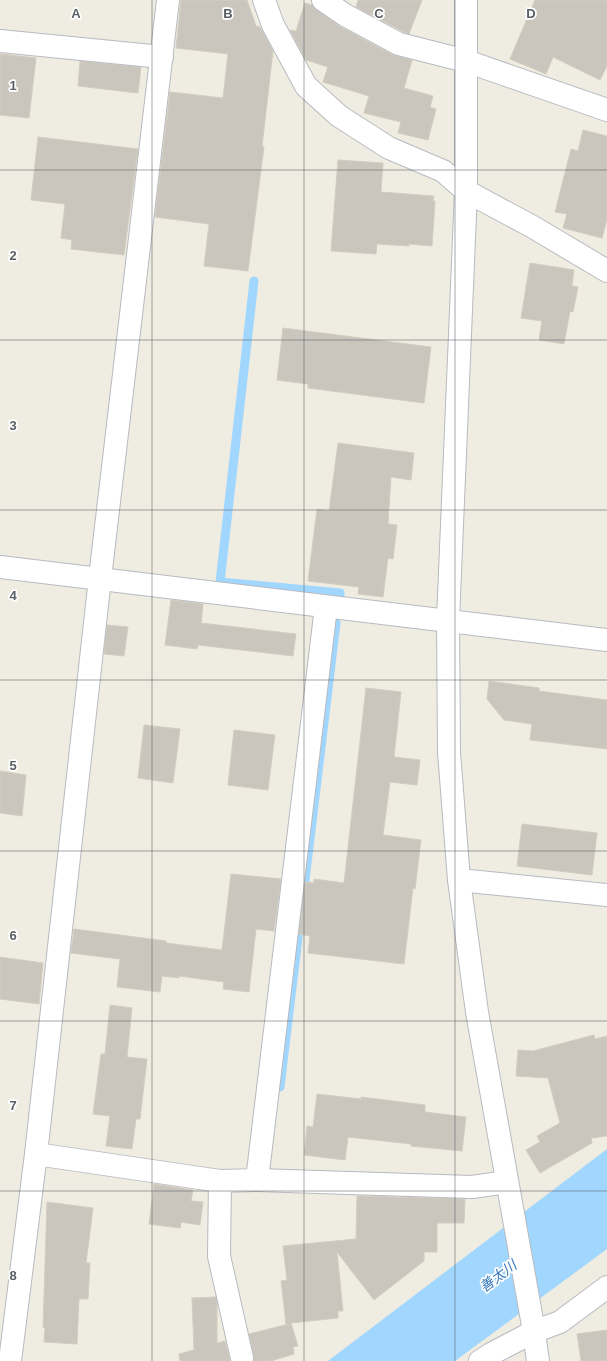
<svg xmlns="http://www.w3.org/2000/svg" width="607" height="1361" font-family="Arial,'Noto Sans JP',sans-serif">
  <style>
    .water { fill: #a1d7ff }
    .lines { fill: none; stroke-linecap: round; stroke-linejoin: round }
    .stream { stroke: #a1d7ff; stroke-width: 9 }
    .building { fill: #cac6be; stroke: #d4cdbf }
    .minor-casing { stroke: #b7bac0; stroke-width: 24 }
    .minor { stroke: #fff; stroke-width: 22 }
    .grid { fill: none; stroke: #5a5f64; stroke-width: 1; stroke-opacity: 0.55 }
    .labels { text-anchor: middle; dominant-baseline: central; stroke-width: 3.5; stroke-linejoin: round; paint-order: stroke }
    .water-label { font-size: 14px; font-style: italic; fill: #3377bc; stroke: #fff }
    .grid-label { font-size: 13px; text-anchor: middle; font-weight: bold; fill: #5a5f64; stroke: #fff; stroke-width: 3.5; stroke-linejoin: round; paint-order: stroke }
  </style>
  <rect width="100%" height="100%" fill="#efece1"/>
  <polygon class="water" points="607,1149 607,1249 455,1361 328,1361"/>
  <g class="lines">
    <g class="stream">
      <polyline points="254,281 220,582 340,593 340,598"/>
      <polyline points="280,1087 336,623"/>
    </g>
  </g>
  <g class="building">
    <polygon points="181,0 247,0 256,26 260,27 273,51 262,146 264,147 248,271 204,266 209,224 155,217 170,92 223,98 228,54 176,48"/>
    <polygon points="358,0 422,0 409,34 404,32 356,7"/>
    <polygon points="535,0 607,0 607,66 600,80 553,57 546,74 510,59"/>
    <polygon points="305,3 312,5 316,10 339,26 393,55 412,60 404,88 433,96 430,107 436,109 428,140 398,133 401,122 364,113 369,96 323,82 328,67 306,60 290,30 296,31"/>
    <polygon points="0,54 36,58 29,118 0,115"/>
    <polygon points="80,61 141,67 138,93 78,86"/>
    <polygon points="583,130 607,136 607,219 602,238 563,228 567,214 555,212 571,149 578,151"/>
    <polygon points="38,137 138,149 124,255 71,249 72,240 61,238 65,204 31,200"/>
    <polygon points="338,160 383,163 381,192 434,196 433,201 435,201 432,246 409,244 409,246 377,244 376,254 331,251"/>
    <polygon points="530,263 574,270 572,286 578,287 573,312 570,311 564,344 539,340 542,321 521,318"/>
    <polygon points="283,328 431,347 424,403 308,388 308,384 277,380"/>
    <polygon points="338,443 414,453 411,480 391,477 388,524 397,525 393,559 388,558 383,597 358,594 359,587 308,581 317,509 329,511"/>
    <polygon points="171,600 203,604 201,623 296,634 293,656 198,645 197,649 165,645"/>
    <polygon points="107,625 128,627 124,656 104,654"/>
    <polygon points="489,681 539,688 539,691 607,700 607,749 530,740 532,724 504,720 487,699"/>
    <polygon points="366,688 401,692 394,757 420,760 417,785 390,782 383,835 421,840 415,889 413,888 404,964 308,953 310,936 299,934 305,882 314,883 314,879 344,883"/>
    <polygon points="144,725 180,729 173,783 138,778"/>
    <polygon points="234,730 275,735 268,790 228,785"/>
    <polygon points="0,771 26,775 22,816 0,813"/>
    <polygon points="522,824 597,833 592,875 517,866"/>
    <polygon points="231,874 281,879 274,931 256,929 249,992 223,989 224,982 179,976 179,978 162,976 160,992 117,987 120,959 71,953 74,929 166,941 166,943 222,950"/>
    <polygon points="0,957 43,963 39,1004 0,999"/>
    <polygon points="110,1005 132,1008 127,1057 147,1059 140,1119 136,1119 132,1149 106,1146 110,1116 93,1114 101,1054 105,1054"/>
    <polygon points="594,1035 595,1039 607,1036 607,1136 591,1138 592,1143 540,1173 526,1150 540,1142 537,1136 560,1123 548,1078 516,1076 518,1050 533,1051"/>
    <polygon points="317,1094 361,1099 361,1097 425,1105 425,1112 466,1117 462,1151 411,1146 411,1144 348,1137 345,1160 304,1155 307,1126 313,1127"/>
    <polygon points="154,1184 193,1190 191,1201 203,1202 200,1225 181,1222 180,1228 149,1224"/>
    <polygon points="357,1196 465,1199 464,1223 437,1223 437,1252 424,1252 424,1261 374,1300 337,1252 343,1311 338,1311 338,1318 291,1323 298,1346 293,1347 294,1354 271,1361 254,1361 254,1355 249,1334 289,1324 286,1324 281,1281 287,1280 283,1246 356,1239"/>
    <polygon points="47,1202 93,1208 86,1263 90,1263 88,1299 79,1299 77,1344 44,1342 45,1328 43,1327"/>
    <polygon points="216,1297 217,1303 217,1343 225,1341 230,1361 180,1361 179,1354 194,1350 192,1298"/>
    <polygon points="607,1330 607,1361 581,1361 577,1334"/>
  </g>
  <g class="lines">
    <defs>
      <g id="minor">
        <polyline points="264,0 273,25 306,86 339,116 389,148 443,171 466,191 533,227 607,271"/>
        <polyline points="323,0 345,15 399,44 466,61 607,110"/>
        <polyline points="466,0 466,191 448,620 449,752 459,880 477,1012 532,1320 538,1361"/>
        <polyline points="0,41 162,57"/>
        <polyline points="0,567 607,640"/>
        <polyline points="459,880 607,895"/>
        <polyline points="36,1154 220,1181 257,1180 326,607"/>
        <polyline points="257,1180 472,1187 507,1182"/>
        <polyline points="220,1181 219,1256 242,1358"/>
        <polyline points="10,1361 36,1154 100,578 168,0"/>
        <polyline points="480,1361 491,1354 533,1332 560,1322 607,1287"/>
      </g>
    </defs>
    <use href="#minor" class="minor-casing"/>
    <use href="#minor" class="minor"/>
  </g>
  <path class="grid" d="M 152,0 L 152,1361M 304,0 L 304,1361M 455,0 L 455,1361M 0,170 L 607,170M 0,340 L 607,340M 0,510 L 607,510M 0,680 L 607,680M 0,851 L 607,851M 0,1021 L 607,1021M 0,1191 L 607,1191"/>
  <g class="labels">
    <g class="water-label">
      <text transform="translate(498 1276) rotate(-37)">善太川</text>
    </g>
  </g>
  <g class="grid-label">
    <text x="76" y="18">A</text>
    <text x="228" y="18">B</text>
    <text x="379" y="18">C</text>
    <text x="531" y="18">D</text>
    <text x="13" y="90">1</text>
    <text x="13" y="260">2</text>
    <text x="13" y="430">3</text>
    <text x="13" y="600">4</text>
    <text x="13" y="770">5</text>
    <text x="13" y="940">6</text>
    <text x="13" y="1110">7</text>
    <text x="13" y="1280">8</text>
  </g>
</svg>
